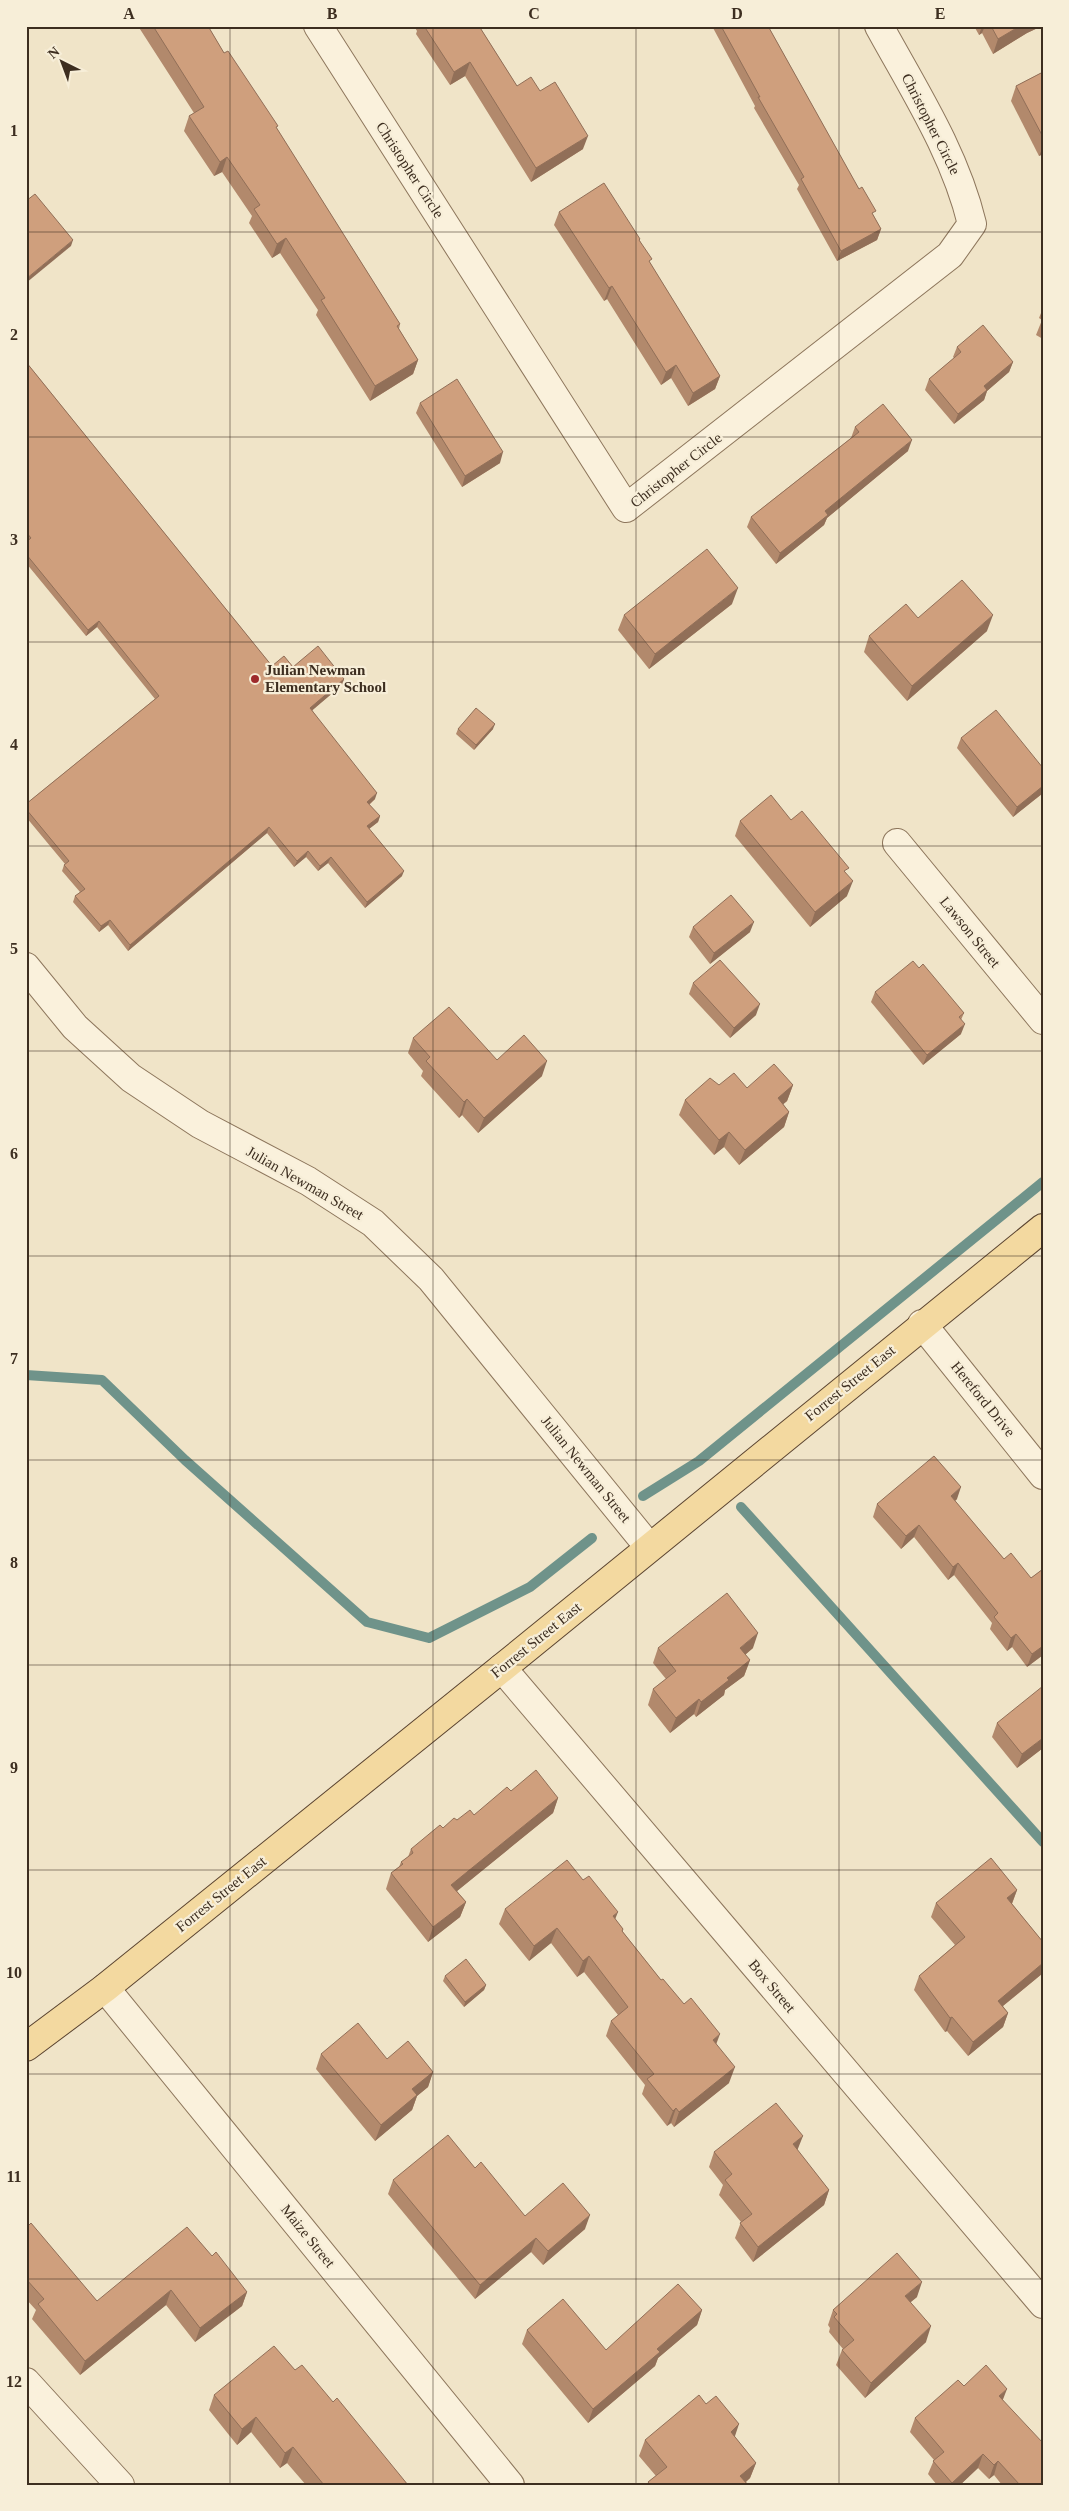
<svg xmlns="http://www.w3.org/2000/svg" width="1069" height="2511" font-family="'Times New Roman',serif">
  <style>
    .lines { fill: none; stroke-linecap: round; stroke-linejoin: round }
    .stream { stroke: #6f938a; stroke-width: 10 }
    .minor-casing { stroke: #8d765c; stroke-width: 30 }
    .major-casing { stroke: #5b4430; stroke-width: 30 }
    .minor { stroke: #faf1dc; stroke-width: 28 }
    .major { stroke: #f3d9a0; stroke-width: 28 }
    .wall { fill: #b2896c }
    .shaded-wall { fill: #916f58 }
    .building { fill: #cf9f7d; stroke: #916f58 }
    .grid { fill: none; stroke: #3d2e20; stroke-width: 1; stroke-opacity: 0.55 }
    .poi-dot { fill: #9e2a2b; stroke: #f7eed8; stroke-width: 2 }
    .labels { text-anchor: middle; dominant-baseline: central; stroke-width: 4.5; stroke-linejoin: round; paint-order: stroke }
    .street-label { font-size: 15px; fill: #3d2e20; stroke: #f7eed8 }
    .poi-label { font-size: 15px; font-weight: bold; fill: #3d2e20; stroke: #f7eed8; text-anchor: start }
    .neatline { fill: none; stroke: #3d2e20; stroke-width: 2 }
    .grid-label { font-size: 16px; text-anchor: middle; font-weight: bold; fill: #3d2e20 }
  </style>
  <rect width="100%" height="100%" fill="#f0e4c8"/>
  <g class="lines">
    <g class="stream">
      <polyline points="26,1375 102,1380 185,1460 367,1622 429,1638 530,1587 592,1538"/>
      <polyline points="643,1496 699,1461 1043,1182"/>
      <polyline points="741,1507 1043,1842"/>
    </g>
    <defs>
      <g id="minor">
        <path d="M 318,26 L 626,508 L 950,255 L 972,224 C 955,153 914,90 879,26"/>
        <polyline points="897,843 1043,1020"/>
        <polyline points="26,967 75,1027 131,1078 200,1124 308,1181 373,1223 431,1279 649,1547"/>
        <polyline points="922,1324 1043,1475"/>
        <polyline points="502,1668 1043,2304"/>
        <polyline points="105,1988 510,2485"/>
        <polyline points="26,2382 120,2485"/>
      </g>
      <polyline id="major" points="26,2047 105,1988 502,1668 1043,1228"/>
    </defs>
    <use href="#minor" class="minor-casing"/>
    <use href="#major" class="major-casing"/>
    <use href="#minor" class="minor"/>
    <use href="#major" class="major"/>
  </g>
  <g class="wall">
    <polygon points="138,26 208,26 224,53 277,129 400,324 399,329 418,360 413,374 370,401 316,315 318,310 280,253 272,258 249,223 252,216 222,172 214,176 184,131 189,116 194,113"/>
    <polygon points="414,26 479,26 517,86 540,91 583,149 531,182 465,76 450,85 416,34 417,31"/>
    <polygon points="712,26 768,26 881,229 877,240 837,261 797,189 799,185 754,108 755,106"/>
    <polygon points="974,26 1042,26 1027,33 993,54 982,33 979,35"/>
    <polygon points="1043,72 1043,154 1039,156 1011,101 1016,86"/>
    <polygon points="559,212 640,241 650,263 720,376 715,389 688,406 671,378 661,385 607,299 604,301 554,225"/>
    <polygon points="1043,308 1043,339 1036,335 1042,320 1039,318"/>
    <polygon points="957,347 1013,362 1009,372 987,391 984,400 954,424 925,390 929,379 954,358 953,357"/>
    <polygon points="26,362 272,666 293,667 344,679 342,685 312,710 375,799 369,805 380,816 378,822 369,829 402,876 365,908 328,863 318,871 306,857 294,867 267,833 128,951 108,925 99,932 73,902 75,896 80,892 62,871 64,865 65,864 26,817 26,804 155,699 97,627 86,636 26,563"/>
    <polygon points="420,403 500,463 462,487 416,413"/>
    <polygon points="855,427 908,451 827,518 824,525 776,564 747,527 751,517 851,438"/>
    <polygon points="732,604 649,669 618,630 624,615"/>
    <polygon points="918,618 987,631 907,701 864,652 869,636"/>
    <polygon points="458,729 493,729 474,750 456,734"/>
    <polygon points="961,738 1043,768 1043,793 1013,817 957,748"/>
    <polygon points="791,820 846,873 847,896 810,927 735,836 740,821"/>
    <polygon points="693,927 750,932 710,964 689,937"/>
    <polygon points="919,968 964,1013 961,1020 961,1034 923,1065 871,1002 875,992"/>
    <polygon points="693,983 756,1015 730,1038 689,994"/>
    <polygon points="413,1038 497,1060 542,1076 478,1133 462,1115 459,1118 421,1076 423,1071 408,1053"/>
    <polygon points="719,1085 747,1088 793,1085 787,1101 783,1104 789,1112 784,1127 739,1165 724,1147 714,1155 679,1115 685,1100"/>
    <polygon points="957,1499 955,1501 1004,1559 1031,1578 1043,1569 1043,1655 1027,1667 1012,1647 1007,1651 990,1629 992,1623 954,1575 948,1580 914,1537 901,1549 873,1517 877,1504"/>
    <polygon points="658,1648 753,1648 745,1655 750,1660 744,1676 725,1690 724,1695 696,1717 694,1714 670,1733 648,1705 653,1689 666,1679 653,1663"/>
    <polygon points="997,1723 1043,1748 1017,1768 992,1737"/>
    <polygon points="511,1791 558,1798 553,1813 457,1891 466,1902 460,1917 428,1942 386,1889 391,1873 399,1867 401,1862 408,1857 411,1849 457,1820 474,1815"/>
    <polygon points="1017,1890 1012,1904 1043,1942 1043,1973 1003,2006 1008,2013 1003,2027 968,2056 947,2031 945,2032 914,1990 919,1976 955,1945 931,1917 936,1903"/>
    <polygon points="505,1909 615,1919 623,1929 623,1932 661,1980 716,2044 729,2083 674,2127 671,2123 667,2126 642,2094 645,2085 606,2036 611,2021 618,2015 584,1972 577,1977 551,1943 529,1961 499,1924"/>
    <polygon points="445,1976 486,1985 484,1990 464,2007 443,1981"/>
    <polygon points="321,2054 387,2059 433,2072 428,2087 417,2096 412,2110 375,2141 316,2069"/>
    <polygon points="797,2150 829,2190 824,2205 753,2262 735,2238 741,2222 719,2195 723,2185 709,2167 714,2152"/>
    <polygon points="475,2168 525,2216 585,2229 543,2265 531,2252 475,2299 388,2194 393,2180"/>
    <polygon points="26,2228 97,2301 212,2256 247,2292 242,2306 195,2342 166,2305 80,2375 32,2319 36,2310 26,2299"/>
    <polygon points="917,2297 910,2302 926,2342 865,2398 836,2365 842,2350 843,2349 829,2332 830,2328 828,2325 833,2310"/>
    <polygon points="702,2310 697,2325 658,2358 655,2366 588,2423 522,2344 527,2330 606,2350"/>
    <polygon points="295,2370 333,2402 408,2485 306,2485 287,2463 280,2468 251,2432 237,2445 209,2410 214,2395"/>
    <polygon points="964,2386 1003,2400 1043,2485 1002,2485 994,2475 989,2479 978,2468 960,2485 937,2485 928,2474 934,2460 910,2432 915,2418"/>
    <polygon points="735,2437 756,2463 750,2478 746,2482 748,2485 647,2485 648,2482 656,2476 639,2456 645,2440"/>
  </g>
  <g class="shaded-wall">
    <polygon points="982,26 985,26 982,33 979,35"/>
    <polygon points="1020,26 1042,26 1027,33 993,54 998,39"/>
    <polygon points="470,62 465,76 450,85 454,72"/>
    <polygon points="588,136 583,149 531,182 536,168"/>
    <polygon points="1043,147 1043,154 1039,156"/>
    <polygon points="227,157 222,172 214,176 220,162"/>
    <polygon points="881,229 877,240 837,261 841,251"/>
    <polygon points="286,238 280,253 272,258 277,244"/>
    <polygon points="73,240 71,246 26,283 26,279"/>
    <polygon points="612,286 607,299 604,301 609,288"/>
    <polygon points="418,360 413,374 370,401 375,386"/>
    <polygon points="1013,362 1009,372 987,391 984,400 954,424 958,414 984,386"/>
    <polygon points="676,365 671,378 661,385 666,372"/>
    <polygon points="720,376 715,389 688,406 693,393"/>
    <polygon points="912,440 908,451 827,518 824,525 776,564 780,553 825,511"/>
    <polygon points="503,452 500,463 462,487 465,476"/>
    <polygon points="738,588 732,604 649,669 655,654"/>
    <polygon points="993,615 987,631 907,701 912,686"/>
    <polygon points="99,621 97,627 86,636 88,630"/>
    <polygon points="344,679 342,685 308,714 310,708"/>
    <polygon points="495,724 493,729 474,750 476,745"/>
    <polygon points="1043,786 1043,793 1013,817 1017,807"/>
    <polygon points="377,793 375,799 365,808 367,802"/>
    <polygon points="380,816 378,822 365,832 367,826"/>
    <polygon points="269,827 267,833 128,951 130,945"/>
    <polygon points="308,851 306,857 294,867 297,861"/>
    <polygon points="331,857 328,863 318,871 320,866"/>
    <polygon points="404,871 402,876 365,908 367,902"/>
    <polygon points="853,881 847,896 810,927 815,912"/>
    <polygon points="110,920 108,925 99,932 101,926"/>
    <polygon points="754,922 750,932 710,964 714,953"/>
    <polygon points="760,1004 756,1015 730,1038 734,1028"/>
    <polygon points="965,1024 961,1034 923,1065 927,1055"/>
    <polygon points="547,1061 542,1076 478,1133 484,1118"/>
    <polygon points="793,1085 787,1101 772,1114 778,1098"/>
    <polygon points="467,1099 462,1115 459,1118 464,1102"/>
    <polygon points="789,1112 784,1127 739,1165 745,1150"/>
    <polygon points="729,1132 724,1147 714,1155 719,1140"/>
    <polygon points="961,1487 957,1499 946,1509 951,1496"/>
    <polygon points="919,1525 914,1537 901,1549 906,1536"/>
    <polygon points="958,1563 954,1575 948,1580 953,1567"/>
    <polygon points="758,1633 753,1648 734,1664 740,1648"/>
    <polygon points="1016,1634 1012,1647 1007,1651 1011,1638"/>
    <polygon points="1043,1646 1043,1655 1027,1667 1032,1654"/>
    <polygon points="750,1660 744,1676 725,1690 724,1695 696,1717 701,1702 727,1678"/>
    <polygon points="699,1699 694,1714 670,1733 676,1718"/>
    <polygon points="1043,1738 1043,1748 1017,1768 1022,1754"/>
    <polygon points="558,1798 553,1813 446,1900 451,1885"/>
    <polygon points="1017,1890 1012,1903 1002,1912 1007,1898"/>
    <polygon points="466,1902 460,1917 428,1942 433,1927"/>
    <polygon points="618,1912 612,1927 613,1916"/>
    <polygon points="557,1928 551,1943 529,1961 534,1946"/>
    <polygon points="589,1956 584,1972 577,1977 583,1961"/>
    <polygon points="1043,1963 1043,1973 993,2014 998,2001"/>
    <polygon points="486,1985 484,1990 464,2007 465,2002"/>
    <polygon points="1008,2013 1003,2027 968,2056 973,2042"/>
    <polygon points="952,2017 947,2031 945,2032 950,2018"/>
    <polygon points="720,2034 714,2050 713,2040"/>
    <polygon points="735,2067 729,2083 674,2127 679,2112"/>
    <polygon points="433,2072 428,2087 417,2096 412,2110 375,2141 381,2125 412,2089"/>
    <polygon points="676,2108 671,2123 667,2126 673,2111"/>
    <polygon points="803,2136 797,2151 793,2144"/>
    <polygon points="829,2190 824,2205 753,2262 758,2247"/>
    <polygon points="590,2215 585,2229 543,2265 548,2251"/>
    <polygon points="536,2238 531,2252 475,2299 480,2285"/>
    <polygon points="922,2282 917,2297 899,2312 905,2296"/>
    <polygon points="171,2290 166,2305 80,2375 85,2361"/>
    <polygon points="247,2292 242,2306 195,2342 200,2328"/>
    <polygon points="702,2310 697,2325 658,2358 655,2366 588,2423 593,2409 657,2349"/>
    <polygon points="931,2326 926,2342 865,2398 871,2383"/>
    <polygon points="1007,2389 1002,2402 999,2396"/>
    <polygon points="256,2417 251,2432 237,2445 242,2429"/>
    <polygon points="739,2424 734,2439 731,2432"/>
    <polygon points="293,2447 287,2463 280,2468 285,2453"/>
    <polygon points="983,2454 978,2468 960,2485 951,2485 952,2483"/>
    <polygon points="998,2461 994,2475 989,2479 994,2465"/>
    <polygon points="756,2463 750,2478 742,2485 740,2476"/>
  </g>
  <g class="building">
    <polygon points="153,26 208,26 224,53 228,51 278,126 276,127 400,324 397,326 418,360 375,386 321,300 325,298 286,238 277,244 254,209 260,205 227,157 220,162 189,116 204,107"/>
    <polygon points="424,26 479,26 517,86 531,77 540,91 555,82 588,136 536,168 470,62 454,72"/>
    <polygon points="721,26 768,26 859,189 862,187 876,211 872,213 881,229 841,251 801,179 804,177 758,97 760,97"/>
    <polygon points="991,26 1020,26 998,39"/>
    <polygon points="1043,72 1043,137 1016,86"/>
    <polygon points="604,183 640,239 639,240 652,259 649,261 720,376 693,393 676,365 666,372 612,286 609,288 559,212"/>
    <polygon points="35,194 73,240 26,279 26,201"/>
    <polygon points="983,325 1013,362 984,386 987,390 958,414 929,379 961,352 957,347"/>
    <polygon points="26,362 272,666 284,656 293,667 318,646 344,679 310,708 377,793 367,802 380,816 367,826 404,871 367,902 331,857 320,866 308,851 297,861 269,827 130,945 110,920 101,926 75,896 85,889 64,865 69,861 26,809 26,804 159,696 99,621 88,630 26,554 26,542 31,538 26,532"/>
    <polygon points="457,379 503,452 465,476 420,403"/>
    <polygon points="883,404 912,440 825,511 828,515 780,553 751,517 859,432 855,427"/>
    <polygon points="707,549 738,588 655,654 624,615"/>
    <polygon points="962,580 993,615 912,686 869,636 906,604 918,618"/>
    <polygon points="476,708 495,724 476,745 458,729"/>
    <polygon points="996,710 1043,768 1043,786 1017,807 961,738"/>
    <polygon points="771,795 791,820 802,811 849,868 844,871 853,881 815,912 740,821"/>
    <polygon points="731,895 754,922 714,953 693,927"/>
    <polygon points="720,960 760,1004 734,1028 693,983"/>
    <polygon points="913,961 919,968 923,964 964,1013 959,1017 965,1024 927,1055 875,992"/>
    <polygon points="449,1007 497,1060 524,1035 547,1061 484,1118 467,1099 464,1102 426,1061 430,1057 413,1038"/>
    <polygon points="774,1064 793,1085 778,1098 789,1112 745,1150 729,1132 719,1140 685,1100 710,1078 719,1085 734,1073 747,1088"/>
    <polygon points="934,1456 961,1487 951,1496 1004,1559 1011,1553 1031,1578 1043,1569 1043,1646 1032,1654 1016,1634 1011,1638 994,1617 998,1613 958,1563 953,1567 919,1525 906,1536 877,1504"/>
    <polygon points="727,1593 758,1633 740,1648 750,1660 727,1678 729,1680 701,1702 699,1699 676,1718 653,1689 676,1671 658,1648"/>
    <polygon points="1043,1686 1043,1738 1022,1754 997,1723"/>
    <polygon points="536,1770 558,1798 451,1885 466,1902 433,1927 391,1873 403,1864 401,1862 413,1853 411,1849 440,1825 443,1828 454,1818 457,1820 470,1810 474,1815 507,1787 511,1791"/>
    <polygon points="991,1858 1017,1890 1007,1898 1043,1942 1043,1963 998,2001 1008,2013 973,2042 952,2017 950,2018 919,1976 965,1937 936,1903"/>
    <polygon points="567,1860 583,1880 589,1876 618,1912 613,1916 623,1929 622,1931 661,1980 663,1979 684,2004 691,1998 720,2034 713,2040 735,2067 679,2112 676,2108 673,2111 647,2079 654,2074 611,2021 628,2007 589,1956 583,1961 557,1928 534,1946 505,1909"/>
    <polygon points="466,1959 486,1985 465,2002 445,1976"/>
    <polygon points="358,2023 387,2059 408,2041 433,2072 412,2089 417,2095 381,2125 321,2054"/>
    <polygon points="776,2103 803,2136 793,2144 829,2190 758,2247 740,2223 752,2214 725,2180 732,2174 714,2152"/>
    <polygon points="448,2135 475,2168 481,2162 525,2216 563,2183 590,2215 548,2251 536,2238 480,2285 393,2180"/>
    <polygon points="31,2223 97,2301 187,2227 212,2256 216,2252 247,2292 200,2328 171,2290 85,2361 38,2304 44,2299 26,2279 26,2228"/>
    <polygon points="897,2253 922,2282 905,2296 931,2326 871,2383 842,2350 854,2340 834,2317 837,2314 833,2310"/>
    <polygon points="678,2284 702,2310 657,2349 660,2352 593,2409 527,2330 563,2299 606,2350"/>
    <polygon points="274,2346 295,2370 302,2365 333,2402 337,2398 408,2485 324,2485 293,2447 285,2453 256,2417 242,2429 214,2395"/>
    <polygon points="986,2365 1007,2389 999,2396 1043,2443 1043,2485 1020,2485 998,2461 994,2465 983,2454 952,2483 933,2461 944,2452 915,2418 958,2380 964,2386"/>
    <polygon points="699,2395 706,2404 716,2396 739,2424 731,2432 756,2463 740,2476 748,2485 651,2485 648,2482 667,2467 645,2440"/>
  </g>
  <path class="grid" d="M 230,26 L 230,2485M 433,26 L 433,2485M 636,26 L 636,2485M 839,26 L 839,2485M 26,232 L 1043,232M 26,437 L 1043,437M 26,642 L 1043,642M 26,846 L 1043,846M 26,1051 L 1043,1051M 26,1256 L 1043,1256M 26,1460 L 1043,1460M 26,1665 L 1043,1665M 26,1870 L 1043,1870M 26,2074 L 1043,2074M 26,2279 L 1043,2279"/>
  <circle class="poi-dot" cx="255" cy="679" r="5"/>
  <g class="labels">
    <g class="street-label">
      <text transform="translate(931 124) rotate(63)">Christopher Circle</text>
      <text transform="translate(410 170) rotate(57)">Christopher Circle</text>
      <text transform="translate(676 470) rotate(-38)">Christopher Circle</text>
      <text transform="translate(970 932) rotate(51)">Lawson Street</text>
      <text transform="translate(305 1183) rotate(30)">Julian Newman Street</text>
      <text transform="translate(850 1383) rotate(-39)">Forrest Street East</text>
      <text transform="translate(983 1399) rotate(51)">Hereford Drive</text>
      <text transform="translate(586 1469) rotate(51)">Julian Newman Street</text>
      <text transform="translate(536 1640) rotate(-39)">Forrest Street East</text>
      <text transform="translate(221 1894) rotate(-39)">Forrest Street East</text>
      <text transform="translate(772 1986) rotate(50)">Box Street</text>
      <text transform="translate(308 2236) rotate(51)">Maize Street</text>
    </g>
    <g class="poi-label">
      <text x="265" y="670">Julian Newman<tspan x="265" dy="17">Elementary School</tspan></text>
    </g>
  </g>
  <rect width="1069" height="2511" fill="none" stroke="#f7eed8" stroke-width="55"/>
  <g transform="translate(62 62) rotate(318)" stroke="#f7eed8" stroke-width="4" paint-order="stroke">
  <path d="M0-4L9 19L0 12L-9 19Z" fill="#3d2e20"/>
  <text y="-8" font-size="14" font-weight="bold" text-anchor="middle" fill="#3d2e20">N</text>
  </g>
  <rect x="28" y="28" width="1014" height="2456" class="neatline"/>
  <g class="grid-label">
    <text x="129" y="19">A</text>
    <text x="332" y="19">B</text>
    <text x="534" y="19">C</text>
    <text x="737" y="19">D</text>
    <text x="940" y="19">E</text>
    <text x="14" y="136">1</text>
    <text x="14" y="340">2</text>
    <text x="14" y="545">3</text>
    <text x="14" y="750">4</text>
    <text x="14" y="954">5</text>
    <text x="14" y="1159">6</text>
    <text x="14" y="1364">7</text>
    <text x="14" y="1568">8</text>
    <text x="14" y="1773">9</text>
    <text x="14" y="1978">10</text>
    <text x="14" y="2182">11</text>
    <text x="14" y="2387">12</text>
  </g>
</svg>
